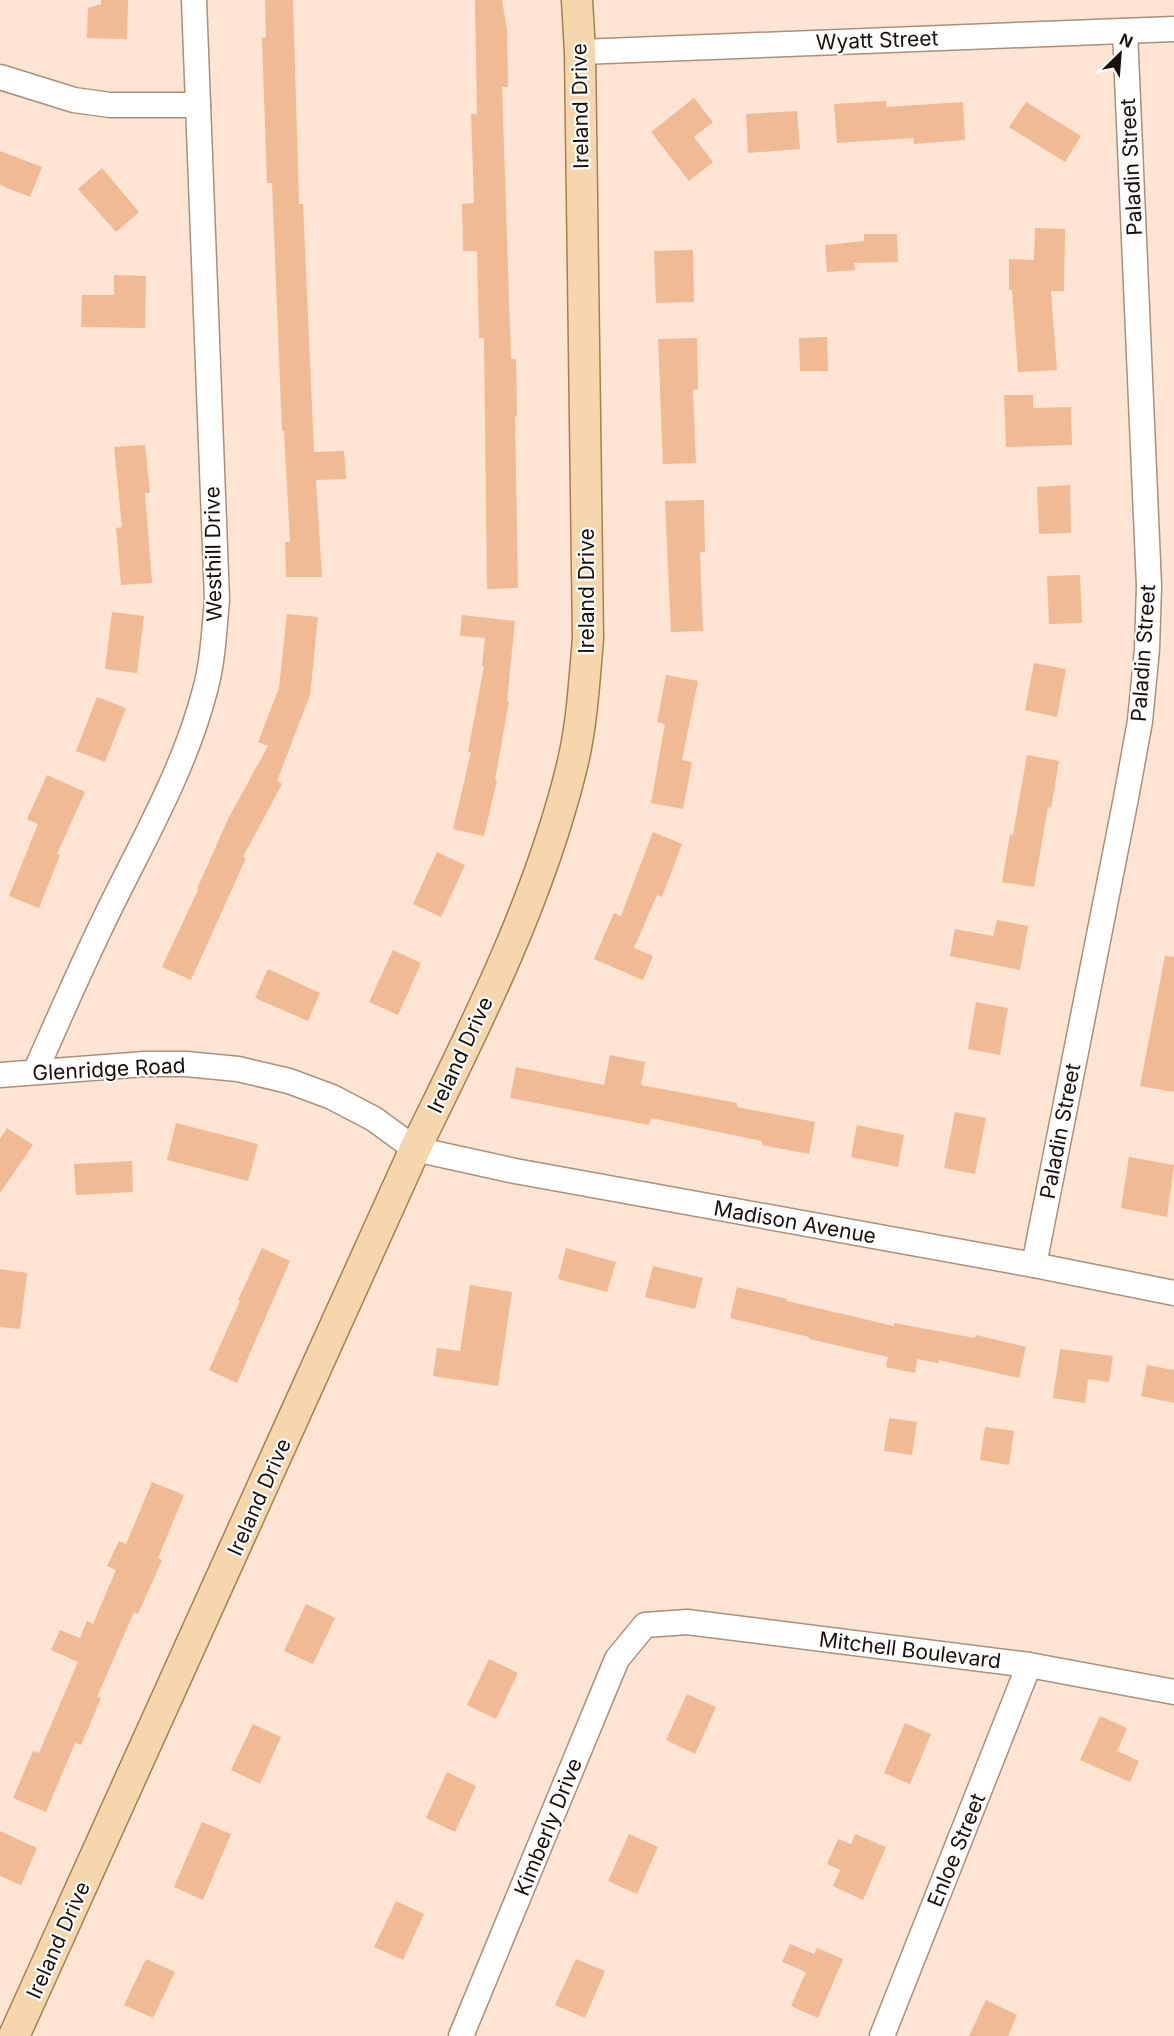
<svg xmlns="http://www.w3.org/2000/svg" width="1174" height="2036" font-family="Inter,sans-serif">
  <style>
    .building { fill: #efba94 }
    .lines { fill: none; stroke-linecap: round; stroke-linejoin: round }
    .minor-casing { stroke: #ab8f7b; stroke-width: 27 }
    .major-casing { stroke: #a58050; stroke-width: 33 }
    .minor { stroke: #fff; stroke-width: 24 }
    .major { stroke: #f6d7ad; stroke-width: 30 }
    .labels { text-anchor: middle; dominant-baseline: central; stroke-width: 4.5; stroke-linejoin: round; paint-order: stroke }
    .street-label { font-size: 21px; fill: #1a1009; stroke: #fff }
  </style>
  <rect width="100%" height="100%" fill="#fde4d3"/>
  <g class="building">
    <polygon points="101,0 128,0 127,39 87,38 88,8 101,4"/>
    <polygon points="265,0 293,0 299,204 303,204 314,452 344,451 346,479 316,480 322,577 286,577 285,542 290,542 284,431 282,431 272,183 267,183 262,38 266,37"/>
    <polygon points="475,0 502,0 507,30 508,87 502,87 511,359 516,359 517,416 515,416 518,588 487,589 484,338 479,338 477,251 463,251 462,204 474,203 471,114 477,114"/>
    <polygon points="694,98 713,122 694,137 713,162 689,181 651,132"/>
    <polygon points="886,101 886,107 963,102 965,140 914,144 913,138 837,143 834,104"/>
    <polygon points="1026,102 1081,136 1065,162 1009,127"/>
    <polygon points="797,111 800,149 748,153 746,114"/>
    <polygon points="0,151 42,167 30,197 0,185"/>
    <polygon points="102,168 139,212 116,232 78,189"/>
    <polygon points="1035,228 1065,229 1064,291 1051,291 1057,370 1018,372 1012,290 1009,290 1009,259 1034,260"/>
    <polygon points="864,234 897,234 898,262 854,263 855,270 827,272 825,245 864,241"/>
    <polygon points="693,250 694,302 656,303 654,251"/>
    <polygon points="114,275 146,276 145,328 81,327 82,295 114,295"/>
    <polygon points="827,337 828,371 800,371 799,338"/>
    <polygon points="697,338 698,389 693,390 696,463 663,464 658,339"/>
    <polygon points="1004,395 1033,395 1033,408 1071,407 1072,445 1006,447"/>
    <polygon points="145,445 150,493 145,493 152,583 121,585 116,528 122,527 114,447"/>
    <polygon points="1070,485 1071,533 1039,534 1037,487"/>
    <polygon points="704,500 705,552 700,552 703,631 671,632 665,501"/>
    <polygon points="1080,575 1082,623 1049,624 1047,576"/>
    <polygon points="112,612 144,616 137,673 105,669"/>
    <polygon points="287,614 318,617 310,695 277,781 282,784 243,857 246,858 191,980 162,967 198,890 197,889 228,819 268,746 258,742 279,688"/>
    <polygon points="462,615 515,621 507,701 509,701 495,780 497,780 484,836 453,829 471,752 468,752 484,666 482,666 485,638 460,636"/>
    <polygon points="1034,663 1066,669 1057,717 1025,710"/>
    <polygon points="666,675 698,681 682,760 692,762 683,809 651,803 665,724 657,722"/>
    <polygon points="97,697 126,708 105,762 76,751"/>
    <polygon points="1027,755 1059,761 1051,808 1048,807 1034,887 1002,882 1010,834 1013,835"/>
    <polygon points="47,775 85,792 57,854 60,855 39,908 9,896 38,824 27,819"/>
    <polygon points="653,832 682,844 662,897 657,895 634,948 653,956 643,980 594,959 614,913 621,916"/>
    <polygon points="437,852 465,865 441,917 413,904"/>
    <polygon points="997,920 1028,926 1020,970 950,956 955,929 993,936"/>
    <polygon points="393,950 421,963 398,1015 369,1002"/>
    <polygon points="1165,956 1174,957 1174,1092 1140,1086"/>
    <polygon points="268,969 320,993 308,1021 255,998"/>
    <polygon points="976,1002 1008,1008 1000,1055 968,1049"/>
    <polygon points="610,1055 645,1062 641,1085 737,1103 737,1107 815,1122 809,1154 762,1145 762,1141 651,1118 649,1125 510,1098 516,1067 604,1085"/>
    <polygon points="955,1112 986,1118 975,1174 944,1168"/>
    <polygon points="176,1123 258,1144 248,1181 167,1160"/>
    <polygon points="857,1125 904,1135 898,1167 851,1157"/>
    <polygon points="7,1128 33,1145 0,1193 0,1139"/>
    <polygon points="1129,1157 1174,1165 1167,1217 1121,1208"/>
    <polygon points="132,1161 133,1192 76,1195 74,1164"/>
    <polygon points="262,1248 290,1261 237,1383 209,1370 240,1301 238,1300"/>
    <polygon points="566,1248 616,1262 607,1292 558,1279"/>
    <polygon points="653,1266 703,1278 695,1309 645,1297"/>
    <polygon points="0,1269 27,1273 20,1329 0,1327"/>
    <polygon points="470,1285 512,1292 498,1386 433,1376 437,1348 460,1351"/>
    <polygon points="737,1287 787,1299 787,1301 894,1326 894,1323 975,1338 976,1335 1026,1347 1019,1378 939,1360 938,1363 917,1359 915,1373 886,1367 888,1357 809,1339 809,1337 730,1318"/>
    <polygon points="1060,1349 1113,1356 1109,1382 1088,1379 1085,1403 1053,1398"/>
    <polygon points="1147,1365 1174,1370 1174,1403 1141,1396"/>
    <polygon points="889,1418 917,1422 912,1455 884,1451"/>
    <polygon points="985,1427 1014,1431 1009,1465 980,1460"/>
    <polygon points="152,1482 184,1495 158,1558 162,1560 138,1614 134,1612 97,1697 101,1698 81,1745 75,1743 46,1812 13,1798 33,1751 39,1753 78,1662 51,1650 60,1630 80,1638 87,1621 93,1624 116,1570 107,1566 119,1541 126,1544"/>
    <polygon points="306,1604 335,1618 313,1664 284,1651"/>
    <polygon points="489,1659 518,1673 496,1719 467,1705"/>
    <polygon points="687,1694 716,1707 695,1754 666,1740"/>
    <polygon points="1100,1716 1127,1728 1117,1751 1139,1761 1130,1782 1080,1760"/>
    <polygon points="905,1723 931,1734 910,1784 884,1773"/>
    <polygon points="253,1724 281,1737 260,1784 231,1770"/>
    <polygon points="447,1772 476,1786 455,1832 426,1818"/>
    <polygon points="202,1822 231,1834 203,1900 174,1887"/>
    <polygon points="0,1831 37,1848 21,1885 0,1876"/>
    <polygon points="629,1834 658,1847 637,1894 608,1881"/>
    <polygon points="855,1834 886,1847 863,1900 833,1886 840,1870 827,1864 838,1839 851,1844"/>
    <polygon points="396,1901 424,1914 403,1960 374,1947"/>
    <polygon points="790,1944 814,1954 817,1948 843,1959 818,2018 791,2006 806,1972 782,1962"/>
    <polygon points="146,1959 175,1972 153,2018 124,2005"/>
    <polygon points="576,1959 605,1971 585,2018 555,2005"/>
    <polygon points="986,2000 1017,2015 1008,2036 969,2036"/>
  </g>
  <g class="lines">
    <defs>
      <g id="minor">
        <polyline points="580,52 1174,29"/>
        <polyline points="0,77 74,100 110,105 198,105"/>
        <path d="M 35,1072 C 60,1016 84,960 111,906 C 145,837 184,769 204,694 C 213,664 214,631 217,600 L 194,0"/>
        <polyline points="0,1075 145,1064 186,1064 238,1069 289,1081 332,1097 374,1119 415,1149 515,1171 1034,1265 1174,1293"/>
        <polyline points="1034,1265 1126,798 1140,721 1147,649 1149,586 1125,31"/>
        <polyline points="461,2036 617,1659 645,1625 687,1622 1029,1665 1174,1692"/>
        <polyline points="882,2036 1029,1665"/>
      </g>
      <path id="major" d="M 14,2036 L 415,1149 C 475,1027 538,903 571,770 C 582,727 584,683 588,639 L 580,52 L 577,0"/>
    </defs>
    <use href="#minor" class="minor-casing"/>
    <use href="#major" class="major-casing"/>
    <use href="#minor" class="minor"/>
    <use href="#major" class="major"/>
  </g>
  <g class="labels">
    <g class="street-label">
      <text transform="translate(877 40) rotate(-2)">Wyatt Street</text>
      <text transform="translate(580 106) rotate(-91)">Ireland Drive</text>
      <text transform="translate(1131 167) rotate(-93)">Paladin Street</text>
      <text transform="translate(213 554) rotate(-91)">Westhill Drive</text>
      <text transform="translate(586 591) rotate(-90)">Ireland Drive</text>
      <text transform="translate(1143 653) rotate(-86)">Paladin Street</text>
      <text transform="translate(460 1055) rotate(-65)">Ireland Drive</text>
      <text transform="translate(109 1069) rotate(-3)">Glenridge Road</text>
      <text transform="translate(1060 1131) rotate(-79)">Paladin Street</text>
      <text transform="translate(795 1222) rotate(10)">Madison Avenue</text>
      <text transform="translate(259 1497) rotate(-66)">Ireland Drive</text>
      <text transform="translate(910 1650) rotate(7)">Mitchell Boulevard</text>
      <text transform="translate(548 1827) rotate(-68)">Kimberly Drive</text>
      <text transform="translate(956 1850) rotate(-68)">Enloe Street</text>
      <text transform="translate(58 1940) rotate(-66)">Ireland Drive</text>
    </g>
  </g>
  <g transform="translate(1120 54) rotate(25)" stroke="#ffffff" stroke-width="4.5" paint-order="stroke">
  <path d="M0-4.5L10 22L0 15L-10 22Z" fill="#1a1009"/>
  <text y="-9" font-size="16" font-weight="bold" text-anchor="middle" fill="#1a1009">N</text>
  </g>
</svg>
